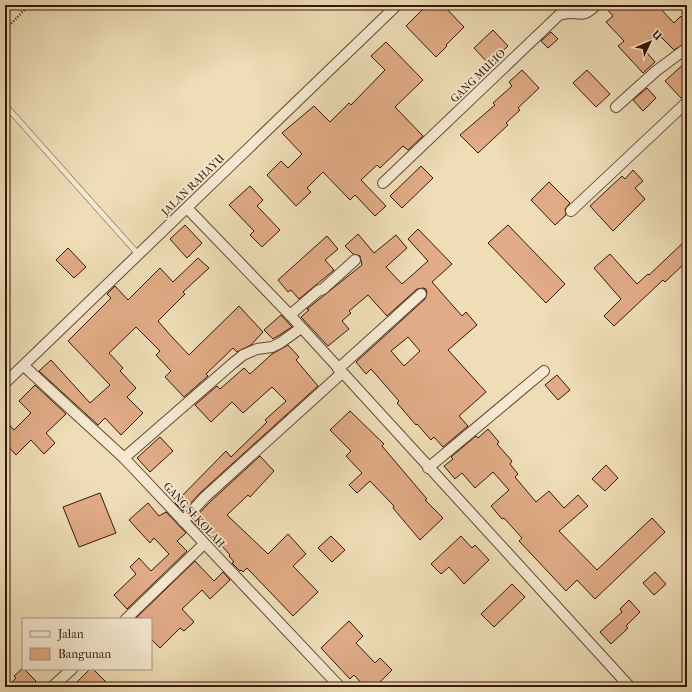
<svg xmlns="http://www.w3.org/2000/svg" width="692" height="692" font-family="'IM FELL French Canon',serif">
  <style>
    .building { fill: #e0ab86; stroke: #381708; fill-rule: evenodd }
    .lines { fill: none; stroke-linecap: round; stroke-linejoin: round }
    .service-casing { stroke: #664834; stroke-width: 6 }
    .minor-casing { stroke: #664834; stroke-width: 12 }
    .path { stroke: #381708; stroke-width: 2.5; stroke-dasharray: 1 2; stroke-linecap: butt }
    .service { stroke: #f4e9d0; stroke-width: 5 }
    .minor { stroke: #f4e9d0; stroke-width: 10 }
    .labels { text-anchor: middle; dominant-baseline: central; stroke-width: 3.5; stroke-linejoin: round; paint-order: stroke }
    .street-label { font-size: 11px; fill: #381708; stroke: #f4e9d0 }
  </style>
  <rect width="100%" height="100%" fill="#eeddb7"/>
  <filter id="stains"><feTurbulence type="fractalNoise" baseFrequency=".005" numOctaves="4"/><feColorMatrix values="0 0 0 0 .2 0 0 0 0 .09 0 0 0 0 .02 0 0 0 .5 -.17"/></filter>
  <radialGradient id="worn" r=".72"><stop offset=".6" stop-color="#630" stop-opacity="0"/><stop offset="1" stop-color="#630" stop-opacity=".3"/></radialGradient>
  <g class="building">
    <polygon points="427,5 443,5 464,27 446,45 447,46 436,57 406,26"/>
    <polygon points="603,5 657,5 674,23 681,16 687,23 687,42 674,50 657,33 642,47 655,62 643,73 618,46 624,41 606,22 613,16"/>
    <polygon points="493,30 508,46 489,64 474,48"/>
    <polygon points="551,32 558,39 548,48 541,41"/>
    <polygon points="386,42 423,80 395,107 423,136 408,150 403,146 380,168 377,165 361,180 386,206 375,216 355,195 350,200 323,172 307,188 311,192 296,206 267,175 281,161 288,168 302,154 282,133 314,106 330,122 349,103 351,105 385,70 371,56"/>
    <polygon points="687,56 687,96 681,98 665,81 686,62 683,59"/>
    <polygon points="522,70 539,88 518,108 520,110 506,123 508,125 478,153 460,135 495,105 493,103 512,86 509,82"/>
    <polygon points="587,70 610,94 596,107 573,83"/>
    <polygon points="647,88 656,98 643,111 633,100"/>
    <polygon points="421,166 433,178 402,208 390,196"/>
    <polygon points="633,170 643,181 635,188 645,199 613,231 590,206 622,176 625,179"/>
    <polygon points="549,182 570,203 565,209 566,215 555,225 531,200"/>
    <polygon points="250,186 263,200 257,206 280,230 262,247 250,235 254,231 229,205"/>
    <polygon points="185,225 202,243 187,258 170,239"/>
    <polygon points="508,225 565,284 546,303 488,243"/>
    <path d="M 418,229 L 452,264 L 432,282 L 462,316 L 466,312 L 477,325 L 448,350 L 486,392 L 459,416 L 468,426 L 443,447 L 434,437 L 431,440 L 417,424 L 416,425 L 397,403 L 399,401 L 371,369 L 366,374 L 356,362 L 425,299 L 427,293 L 426,289 L 423,288 L 417,289 L 387,316 L 368,295 L 349,311 L 351,313 L 342,321 L 349,329 L 328,346 L 301,317 L 309,310 L 307,309 L 362,265 L 360,256 L 353,254 L 345,246 L 358,234 L 374,253 L 396,235 L 407,248 L 386,267 L 402,284 L 428,261 L 408,239 ZM 408,337 L 420,351 L 404,366 L 391,351 Z"/>
    <polygon points="327,236 338,249 325,260 334,270 299,299 291,290 288,292 278,280"/>
    <polygon points="687,239 687,261 665,282 663,280 614,326 604,316 621,299 594,268 610,254 637,284 648,274 649,275"/>
    <polygon points="68,248 86,267 74,278 56,260"/>
    <polygon points="198,258 209,268 183,292 185,294 158,321 171,336 189,355 239,306 263,332 251,345 237,352 233,348 206,374 208,376 184,397 165,377 171,371 156,355 160,351 136,327 109,353 123,368 120,371 136,388 127,397 143,413 121,435 105,418 98,425 39,371 51,360 90,403 110,385 68,341 111,298 107,294 115,286 128,300 160,268 173,282"/>
    <polygon points="281,315 292,327 273,339 264,330"/>
    <polygon points="288,345 299,357 296,360 318,386 201,492 183,511 175,503 226,451 231,457 267,422 265,420 286,401 272,387 243,413 232,402 211,422 195,405 217,386 220,389 244,368 250,374 272,354"/>
    <polygon points="557,375 570,390 558,400 545,385"/>
    <polygon points="35,385 66,414 46,433 55,443 44,454 31,440 16,455 5,443 5,420 14,430 31,413 19,401"/>
    <polygon points="350,411 384,444 382,446 427,499 425,500 443,518 420,540 393,508 394,506 370,481 357,493 349,485 362,473 346,456 351,451 330,430"/>
    <polygon points="488,429 499,442 497,444 512,461 510,464 518,474 515,477 536,502 549,491 564,508 578,495 588,506 559,531 597,570 652,518 665,532 595,599 577,580 566,591 519,541 522,538 504,518 502,519 491,506 509,490 493,472 475,488 462,473 455,479 444,466 453,459 451,457 476,436 478,438"/>
    <polygon points="160,437 173,451 150,472 137,458"/>
    <polygon points="260,456 274,471 250,497 248,495 227,515 268,554 288,534 306,554 293,566 318,592 293,616 247,568 243,572 241,570 240,571 232,563 234,562 229,556 230,555 212,535 209,538 192,521 210,502"/>
    <polygon points="606,465 618,478 605,491 592,479"/>
    <polygon points="100,493 116,533 79,547 63,507"/>
    <polygon points="148,503 159,516 166,512 186,533 177,541 187,551 127,609 114,595 136,574 130,567 139,558 151,571 169,554 154,538 150,543 129,520"/>
    <polygon points="331,536 345,550 332,562 318,548"/>
    <polygon points="461,536 472,548 475,545 489,560 464,584 449,567 441,574 431,564"/>
    <polygon points="195,561 214,581 223,572 230,580 210,599 202,590 182,609 194,622 184,631 180,628 160,648 151,639 151,619 136,618"/>
    <polygon points="655,572 666,584 654,595 643,583"/>
    <polygon points="512,584 525,597 494,627 481,614"/>
    <polygon points="629,600 640,612 626,626 628,628 611,644 600,632 622,612 620,609"/>
    <polygon points="349,621 363,636 356,643 375,663 380,658 392,670 375,687 365,687 354,675 350,679 321,648"/>
    <polygon points="23,668 36,681 29,687 7,687 16,678 14,676"/>
    <polygon points="90,669 93,669 111,687 72,687"/>
  </g>
  <g class="lines">
    <defs>
      <polyline id="service" points="5,105 138,254"/>
      <g id="minor">
        <polyline points="616,107 656,71 687,48"/>
        <path d="M 383,183 L 559,15 C 579,8 579,22 596,5"/>
        <polyline points="187,208 290,315 630,687"/>
        <polyline points="571,211 687,102"/>
        <polyline points="290,315 318,291 323,289 355,260"/>
        <polyline points="24,366 124,458 340,687"/>
        <polyline points="338,369 421,294"/>
        <polyline points="5,383 397,5"/>
        <polyline points="124,458 232,364 243,355 257,349 272,347 280,343 301,328"/>
        <polyline points="428,468 544,371"/>
        <polyline points="183,521 205,497 342,373"/>
        <polyline points="126,619 204,544"/>
        <polyline points="52,687 72,669"/>
      </g>
    </defs>
    <use href="#service" class="service-casing"/>
    <use href="#minor" class="minor-casing"/>
    <polyline class="path" points="5,30 29,5"/>
    <use href="#service" class="service"/>
    <use href="#minor" class="minor"/>
  </g>
  <g class="labels">
    <g class="street-label">
      <text transform="translate(478 76) rotate(-44)">GANG MULIO</text>
      <text transform="translate(193 185) rotate(-44)">JALAN RAHAYU</text>
      <text transform="translate(194 515) rotate(47)">GANG SEKOLAH</text>
    </g>
  </g>
  <rect width="692" height="692" fill="none" stroke="#eeddb7" stroke-width="20"/>
  <rect x="6" y="6" width="680" height="680" fill="none" stroke="#381708" stroke-width="2"/>
  <rect x="10" y="10" width="672" height="672" fill="none" stroke="#381708"/>
  <rect x="22" y="618" width="130" height="52" fill="#f4e9d0" stroke="#a99580"/>
  <rect x="30" y="631" width="20" height="6" fill="#f4e9d0" stroke="#a99580"/>
  <text x="58" y="638" font-size="12" fill="#381708">Jalan</text>
  <rect x="30" y="648" width="20" height="12" fill="#e0ab86" stroke="#a99580"/>
  <text x="58" y="658" font-size="12" fill="#381708">Bangunan</text>
  <g transform="translate(650 42) rotate(46)" stroke="#f4e9d0" stroke-width="3" paint-order="stroke">
  <path d="M0-3L7 15L0 10L-7 15Z" fill="#381708"/>
  <text y="-6" font-size="11" font-weight="bold" text-anchor="middle" fill="#381708">U</text>
  </g>
  <rect width="100%" height="100%" filter="url(#stains)"/>
  <rect width="100%" height="100%" fill="url(#worn)"/>
</svg>
